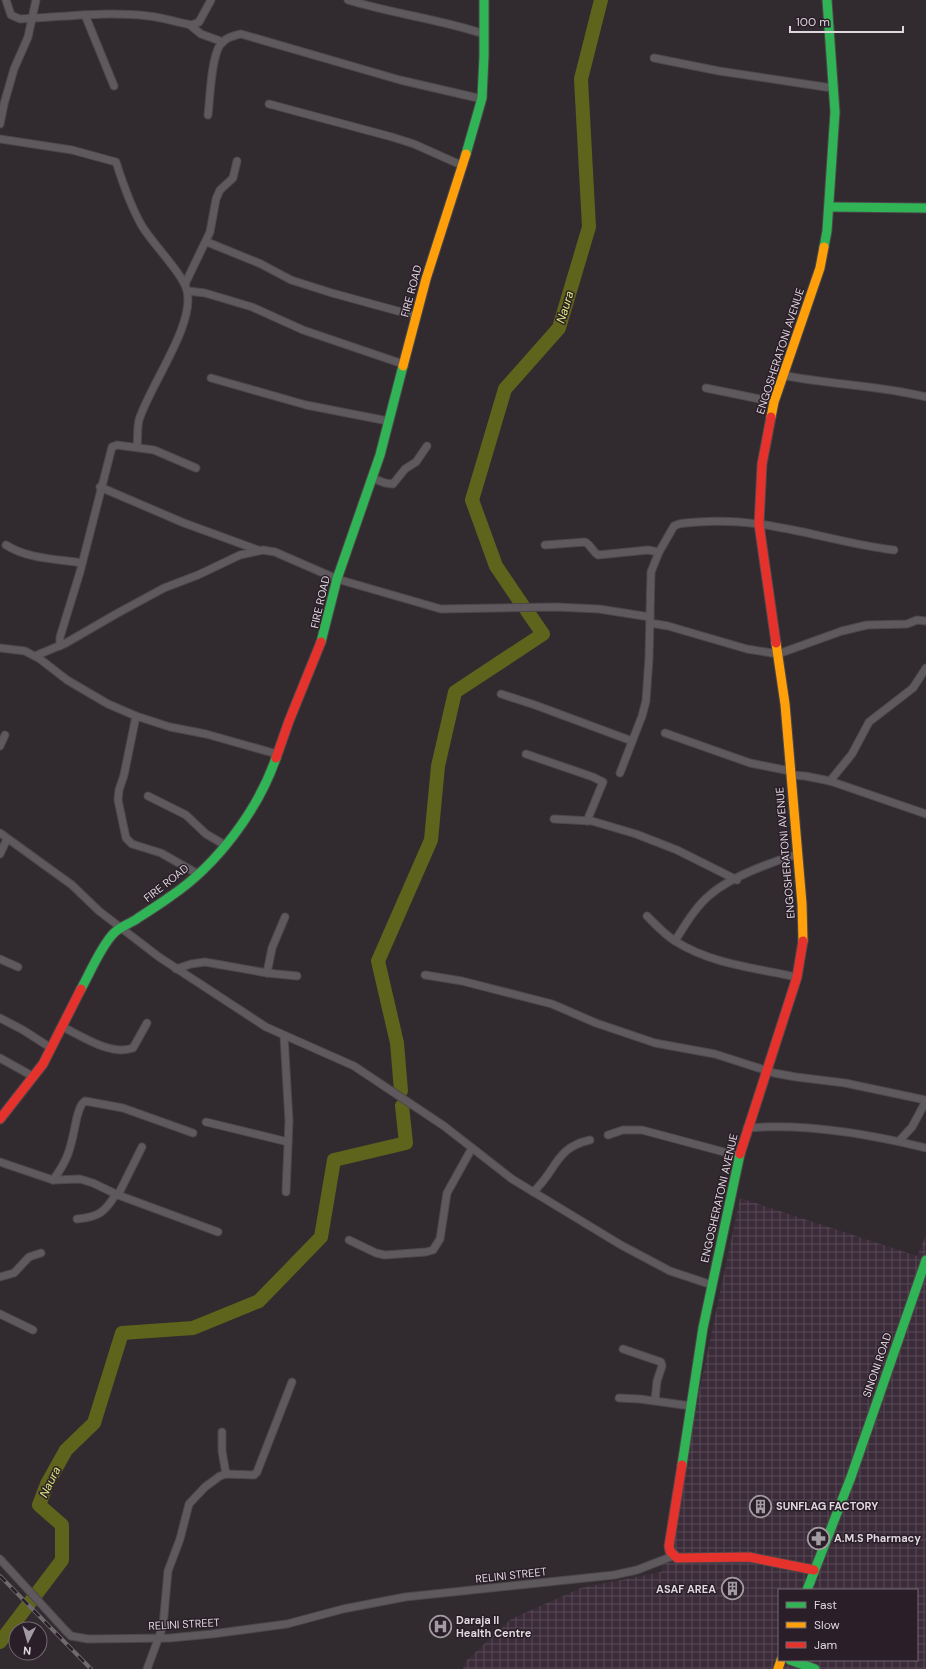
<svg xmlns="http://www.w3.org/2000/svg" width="926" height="1669" font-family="'DM Sans',sans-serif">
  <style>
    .industrial { fill: url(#industrial-grid); fill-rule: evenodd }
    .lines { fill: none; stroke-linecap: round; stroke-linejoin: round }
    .river { stroke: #5e641b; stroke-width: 14 }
    .street-casing { stroke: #4c474b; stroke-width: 9 }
    .fast-casing { stroke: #4c474b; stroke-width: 11 }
    .slow-casing { stroke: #4c474b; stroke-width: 11 }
    .jam-casing { stroke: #4c474b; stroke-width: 11 }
    .street { stroke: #5e595d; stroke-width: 7 }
    .fast { stroke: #30b455; stroke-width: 9 }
    .slow { stroke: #ff9f0a; stroke-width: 9 }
    .jam { stroke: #e5322d; stroke-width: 9 }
    .rail-casing { stroke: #6e6a6d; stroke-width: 4 }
    .rail { stroke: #2a1e28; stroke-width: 2.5; stroke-dasharray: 8; stroke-linecap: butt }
    .labels { text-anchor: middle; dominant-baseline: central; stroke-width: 3; stroke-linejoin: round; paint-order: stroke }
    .street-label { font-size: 11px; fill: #dfd7de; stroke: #2a1e28 }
    .poi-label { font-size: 11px; font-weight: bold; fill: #dfd7de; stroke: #2a1e28; text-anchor: start }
    .water-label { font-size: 12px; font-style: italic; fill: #dbe87d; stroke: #2a1e28 }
  </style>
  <defs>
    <pattern id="industrial-grid" width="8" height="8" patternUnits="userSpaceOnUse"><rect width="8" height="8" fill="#3c2c3a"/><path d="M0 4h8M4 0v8" fill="none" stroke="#584a56"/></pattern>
  </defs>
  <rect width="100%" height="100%" fill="#312b30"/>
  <path class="industrial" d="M 740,1198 L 917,1256 L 926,1235 L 926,1669 L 463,1669 L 465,1662 L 511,1619 L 581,1588 L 661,1572 ZM 779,1590 L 917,1590 L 917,1660 L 779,1660 Z"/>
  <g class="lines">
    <g class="river">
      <polyline points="523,606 496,566 472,500 505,389 559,328 589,227 581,79 601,0"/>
      <polyline points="401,1091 397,1043 378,961 431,840 438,766 455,692 543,634 527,611"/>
      <polyline points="0,1642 62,1560 62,1525 39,1505 47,1484 66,1450 94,1423 122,1333 193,1328 259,1301 321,1237 334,1160 406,1143 402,1106"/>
    </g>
    <defs>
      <g id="street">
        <path d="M 6,0 L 11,15 L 20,19 C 62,17 105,11 148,16 C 163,17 177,23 192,25 L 199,22 L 211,0"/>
        <path d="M 348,0 C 393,14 440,19 484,34"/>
        <polyline points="85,15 114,86"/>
        <polyline points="190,25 201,34 223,42"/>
        <polyline points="654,58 719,71 832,88"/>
        <polyline points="269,104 392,137 414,144 461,165"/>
        <path d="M 208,115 C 210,99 211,58 220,45 C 225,38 232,36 241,34 L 400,80 L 482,99"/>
        <polyline points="0,124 4,104 14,69 28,37 36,0"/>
        <path d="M 0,139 L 72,150 L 116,162 C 123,184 131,207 142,226 C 152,243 184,275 187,291 C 195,325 150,385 139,420 C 137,428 138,438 137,447"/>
        <polyline points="207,242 261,264 291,280 332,293 416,316"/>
        <polyline points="185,284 210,232 216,199 220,190 233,178 237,161"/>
        <polyline points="188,291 205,293 252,307 303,330 403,364"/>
        <path d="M 782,375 C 830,385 879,385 926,397"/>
        <polyline points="211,378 306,405 388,421"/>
        <polyline points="706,388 774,402"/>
        <polyline points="372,478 385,483 393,484 405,469 416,462 427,446"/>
        <polyline points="100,487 184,523 258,550"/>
        <path d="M 6,545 C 27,559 58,559 82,563"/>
        <path d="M 545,545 L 585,542 C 591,545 592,551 598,555 L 648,550 L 659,552"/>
        <polyline points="650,623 668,626 747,649 778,654 842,631 867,625 907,624 917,620 926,621"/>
        <polyline points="60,646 60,637 80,572 112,447 117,445 154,450 196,468"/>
        <polyline points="0,648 25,651 40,659 67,680 108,704 136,716 170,727 206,734 277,754"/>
        <polyline points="35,656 66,643 116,614 164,588 198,575 240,555 263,550 275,552 337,579 441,609 556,607 599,609 650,617"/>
        <polyline points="501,694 535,705 632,741"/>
        <polyline points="136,716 124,775 119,790 118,800 126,838 132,844 161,853 198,874"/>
        <polyline points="665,733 750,763 790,771"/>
        <polyline points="0,746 5,735"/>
        <polyline points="526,754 593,777 603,782 587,821"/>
        <path d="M 620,773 L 642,716 L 646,701 L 649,658 L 651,572 L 659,552 L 674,526 C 681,522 690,523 698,522 C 766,516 829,542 894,550"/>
        <polyline points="791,775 805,776 830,781 926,814"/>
        <polyline points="830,781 852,754 869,722 913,688 926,668"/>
        <polyline points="148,796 186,815 206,834 225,845"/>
        <polyline points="554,819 592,821 636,834 677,850 737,880"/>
        <polyline points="0,833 72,885 99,911 159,957 266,1027 354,1066 444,1126 512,1179 621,1245 670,1271 712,1285"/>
        <polyline points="0,854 7,839"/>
        <path d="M 647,916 C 656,925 664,934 675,941 C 711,964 755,968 797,977"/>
        <path d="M 675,941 C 685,925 696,906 711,894 C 731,877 772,862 798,854"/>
        <polyline points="0,959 18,967"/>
        <polyline points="176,969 191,964 205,962 267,973 297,976"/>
        <polyline points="267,973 272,948 285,917"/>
        <polyline points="425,975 462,981 552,1004 596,1023 655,1043 715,1054 774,1073 796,1077 845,1083 926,1100"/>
        <polyline points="0,1018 23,1030 51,1048"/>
        <path d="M 63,1027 C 83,1037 111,1056 133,1048 L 147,1023"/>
        <polyline points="284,1036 289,1121 286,1192"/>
        <polyline points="0,1058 34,1077"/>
        <polyline points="206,1122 288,1142"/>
        <path d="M 747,1128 C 806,1123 869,1134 926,1148"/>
        <polyline points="608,1135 623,1130 642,1130 739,1156"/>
        <polyline points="899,1141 912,1127 926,1101"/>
        <polyline points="0,1162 53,1180 80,1179 93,1183 118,1195 218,1232"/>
        <path d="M 53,1180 C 71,1156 71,1144 77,1117 C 79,1111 80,1104 85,1101 L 123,1108 L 193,1133"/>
        <path d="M 533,1192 C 557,1171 554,1148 590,1140"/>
        <polyline points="118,1195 142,1147"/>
        <path d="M 77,1219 C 99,1217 105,1212 116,1194"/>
        <polyline points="349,1240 376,1253 385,1255 426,1252 433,1250 440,1239 447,1193 472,1148"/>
        <polyline points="0,1277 14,1273 29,1257 41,1253"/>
        <polyline points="0,1314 33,1330"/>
        <polyline points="623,1349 661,1362 662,1366 657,1381 655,1400"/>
        <polyline points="619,1398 640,1399 691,1406"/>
        <polyline points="222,1432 222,1451 226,1474"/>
        <polyline points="0,1559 65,1630 71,1636 88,1639 170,1638 212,1634 287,1624 343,1609 405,1597 614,1575 637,1570 673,1556"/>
        <polyline points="147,1669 163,1626 168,1571 180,1539 189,1504 205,1487 220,1476 226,1474 254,1475 257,1472 292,1382"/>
      </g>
      <g id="fast">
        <polyline points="466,154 482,98 484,56 484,0"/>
        <polyline points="829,207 926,208"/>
        <polyline points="824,247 827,231 835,112 827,0"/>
        <polyline points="321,642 337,579 380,455 403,366"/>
        <path d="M 81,989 C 90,973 100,948 113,934 C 120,926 130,924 138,918 C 149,911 160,904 171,896 C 217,865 258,810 276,758"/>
        <polyline points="682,1465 703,1328 740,1154"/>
        <polyline points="807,1590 851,1477 926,1260"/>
        <polyline points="790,1660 815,1669"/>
      </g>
      <g id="slow">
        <polyline points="403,366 426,279 466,154"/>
        <polyline points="771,417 774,402 820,268 824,247"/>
        <polyline points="776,643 785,704 802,904 803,941"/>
        <polyline points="778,1669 781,1660"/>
      </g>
      <g id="jam">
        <polyline points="771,417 762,464 759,524 776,643"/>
        <polyline points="276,758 289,721 321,642"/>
        <polyline points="0,1119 43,1064 81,989"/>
        <polyline points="740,1154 797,977 803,941"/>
        <polyline points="682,1465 669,1546 670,1551 677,1558 749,1557 814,1570"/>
      </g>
    </defs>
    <use href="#street" class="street-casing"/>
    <use href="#fast" class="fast-casing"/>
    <use href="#slow" class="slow-casing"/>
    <use href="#jam" class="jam-casing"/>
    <use href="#street" class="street"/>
    <use href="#fast" class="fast"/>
    <use href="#slow" class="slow"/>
    <use href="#jam" class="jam"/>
    <defs>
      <polyline id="rail" points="0,1576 91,1669"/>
    </defs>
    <use href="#rail" class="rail-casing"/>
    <use href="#rail" class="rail"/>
  </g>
  <defs>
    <symbol id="building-ring" viewBox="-11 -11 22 22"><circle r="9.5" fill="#2a1e28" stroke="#a29ba1" stroke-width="1.5"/><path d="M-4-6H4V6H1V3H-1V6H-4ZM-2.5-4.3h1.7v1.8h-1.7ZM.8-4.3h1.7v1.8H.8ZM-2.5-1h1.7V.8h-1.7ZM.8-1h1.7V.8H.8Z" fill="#a29ba1"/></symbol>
    <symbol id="pharmacy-ring" viewBox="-11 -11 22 22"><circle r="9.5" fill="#2a1e28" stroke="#a29ba1" stroke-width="1.5"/><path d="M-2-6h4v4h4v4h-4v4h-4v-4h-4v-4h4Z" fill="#a29ba1"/></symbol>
    <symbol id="hospital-ring" viewBox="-11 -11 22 22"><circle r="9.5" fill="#2a1e28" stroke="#a29ba1" stroke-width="1.5"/><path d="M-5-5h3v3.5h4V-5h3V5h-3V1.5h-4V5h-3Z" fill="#a29ba1"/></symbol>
  </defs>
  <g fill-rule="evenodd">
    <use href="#building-ring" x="748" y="1494" width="25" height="25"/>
    <use href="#pharmacy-ring" x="806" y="1526" width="25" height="25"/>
    <use href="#building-ring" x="720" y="1576" width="25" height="25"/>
    <use href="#hospital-ring" x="428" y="1614" width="25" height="25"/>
  </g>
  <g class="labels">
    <g class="street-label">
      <text transform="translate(411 291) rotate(-75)">FIRE ROAD</text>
      <text transform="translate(780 351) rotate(-72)">ENGOSHERATONI AVENUE</text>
      <text transform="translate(320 602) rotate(-77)">FIRE ROAD</text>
      <text transform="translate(785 853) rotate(-95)">ENGOSHERATONI AVENUE</text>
      <text transform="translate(166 883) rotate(-38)">FIRE ROAD</text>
      <text transform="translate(719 1198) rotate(-77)">ENGOSHERATONI AVENUE</text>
      <text transform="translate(877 1365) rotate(-71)">SINONI ROAD</text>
      <text transform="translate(511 1575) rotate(-6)">RELINI STREET</text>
      <text transform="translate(184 1624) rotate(-3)">RELINI STREET</text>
    </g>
    <g class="poi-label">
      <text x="776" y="1506">SUNFLAG FACTORY</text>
      <text x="834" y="1538">A.M.S Pharmacy</text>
      <text x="716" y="1589" text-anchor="end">ASAF AREA</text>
      <text x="456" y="1620">Daraja II<tspan x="456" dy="13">Health Centre</tspan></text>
    </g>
    <g class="water-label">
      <text transform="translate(565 307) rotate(-73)">Naura</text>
      <text transform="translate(50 1482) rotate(-64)">Naura</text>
    </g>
  </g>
  <rect x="778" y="1589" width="140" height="72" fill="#2a1e28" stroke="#726871"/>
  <rect x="786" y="1602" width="20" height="6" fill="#30b455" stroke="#726871"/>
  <text x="814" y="1609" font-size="12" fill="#dfd7de">Fast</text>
  <rect x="786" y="1622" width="20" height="6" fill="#ff9f0a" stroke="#726871"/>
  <text x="814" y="1629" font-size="12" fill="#dfd7de">Slow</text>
  <rect x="786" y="1642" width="20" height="6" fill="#e5322d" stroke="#726871"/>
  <text x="814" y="1649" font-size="12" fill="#dfd7de">Jam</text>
  <g transform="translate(28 1641) rotate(185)"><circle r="19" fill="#2a1e28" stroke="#726871"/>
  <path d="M0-3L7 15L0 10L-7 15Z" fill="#a29ba1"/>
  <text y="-6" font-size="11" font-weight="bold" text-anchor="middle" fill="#dfd7de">N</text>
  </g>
  <path d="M790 26v6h113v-6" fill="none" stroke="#dfd7de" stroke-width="2"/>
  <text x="796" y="26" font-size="12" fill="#dfd7de" stroke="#2a1e28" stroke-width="3" paint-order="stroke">100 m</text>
</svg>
